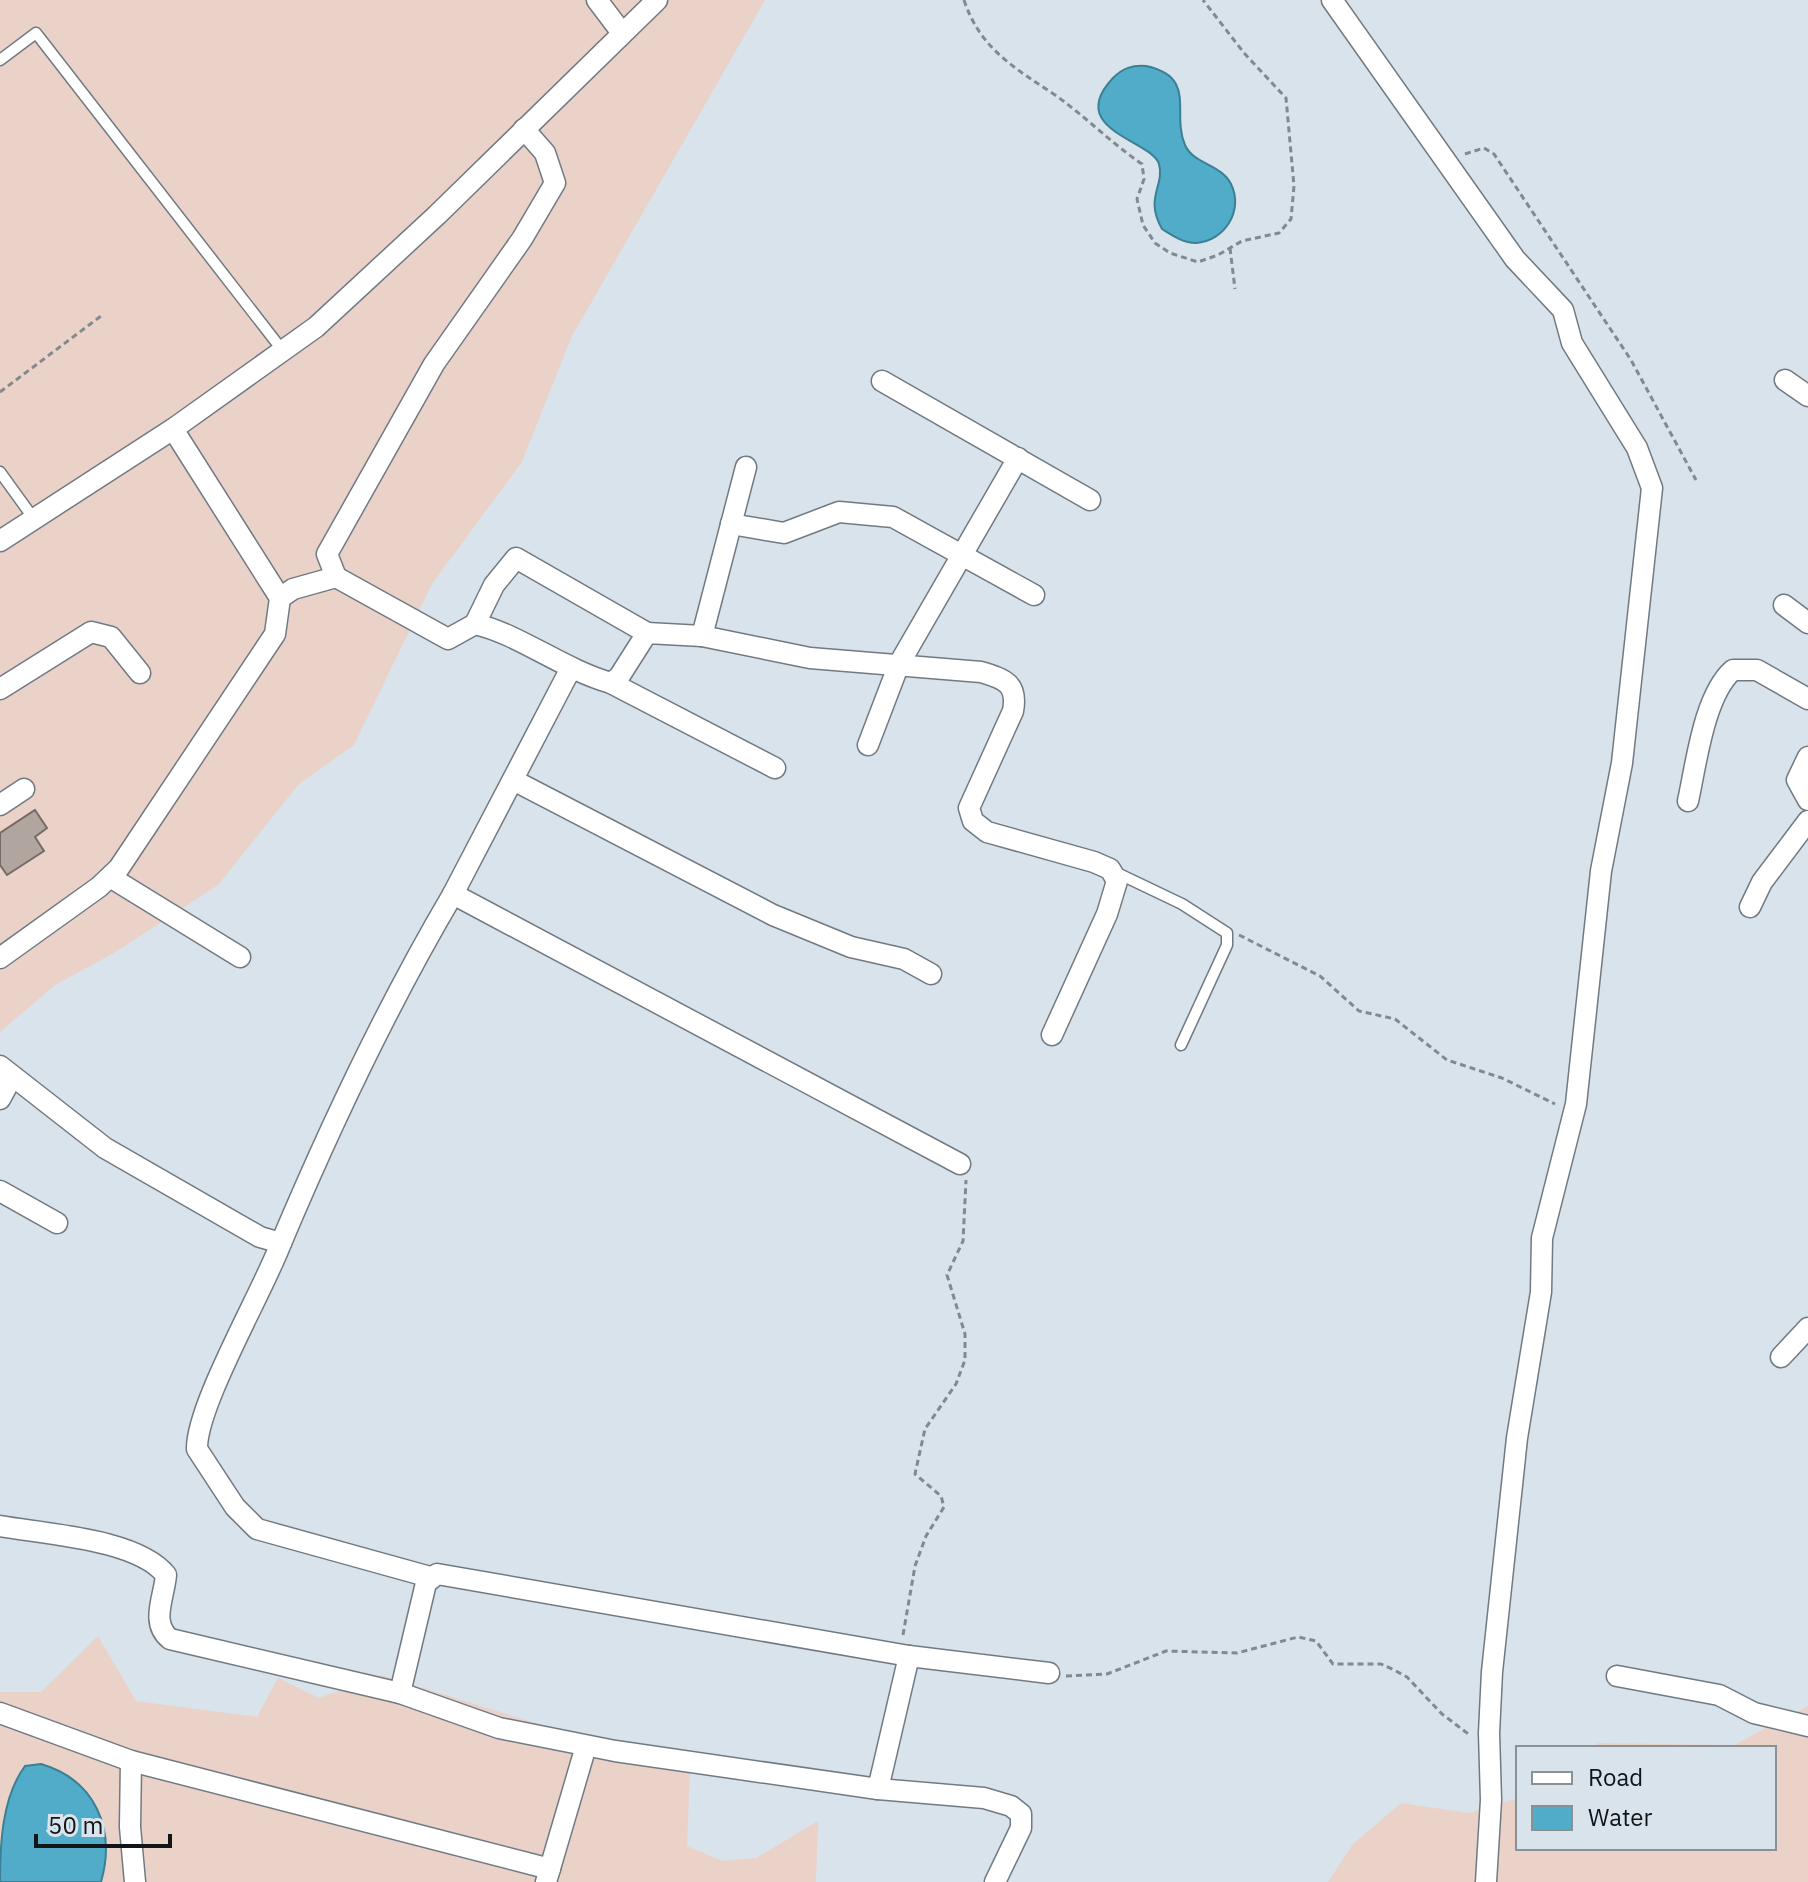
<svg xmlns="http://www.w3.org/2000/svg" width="1808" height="1882" font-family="'IBM Plex Sans',sans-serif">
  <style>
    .education { fill: #ead2c8 }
    .water { fill: #50acc8; stroke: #3d7f93; stroke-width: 2 }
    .building { fill: #b1a59f; stroke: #756a65; stroke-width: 2 }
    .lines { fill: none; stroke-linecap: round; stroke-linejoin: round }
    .lane-casing { stroke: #717a82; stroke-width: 13 }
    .street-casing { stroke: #717a82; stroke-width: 23 }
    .path { stroke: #82898f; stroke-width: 3; stroke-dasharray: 6 4; stroke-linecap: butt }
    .lane { stroke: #fff; stroke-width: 10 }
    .street { stroke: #fff; stroke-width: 20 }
  </style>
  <rect width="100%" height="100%" fill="#d9e3ec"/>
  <g class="education">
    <polygon points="0,0 765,0 571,338 522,462 432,584 354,745 299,784 218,885 114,953 55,985 0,1032"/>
    <polygon points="98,1636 136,1701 257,1717 278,1678 319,1698 381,1675 690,1771 687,1846 723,1861 756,1858 818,1821 816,1882 0,1882 0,1692 41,1692"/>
    <polygon points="1808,1706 1808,1882 1328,1882 1353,1844 1401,1803 1469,1813 1518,1798 1518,1848 1774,1848 1774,1748 1594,1748 1598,1743 1734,1745"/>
  </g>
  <g class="water">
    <path d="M 1146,66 C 1198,77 1171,113 1185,145 C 1193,164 1221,164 1231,184 C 1244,210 1225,241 1196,243 C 1183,243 1173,236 1162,229 C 1144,197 1165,186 1159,164 C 1152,140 1064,130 1113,78 C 1123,68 1132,65 1146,66 Z"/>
    <path d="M 41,1764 C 96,1780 116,1830 101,1882 L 0,1882 C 0,1844 2,1797 25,1766 Z"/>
  </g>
  <polygon class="building" points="35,810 47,828 35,837 44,851 7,875 0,865 0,833"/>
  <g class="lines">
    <defs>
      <g id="lane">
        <polyline points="0,60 36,33 283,351"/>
        <polyline points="0,472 34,519"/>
        <polyline points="1115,872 1182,904 1227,933 1227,945 1181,1045"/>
      </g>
      <g id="street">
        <polyline points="597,0 622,33"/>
        <polyline points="1332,0 1515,259 1563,310 1572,343 1637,448 1652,488 1622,763 1601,871 1576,1104 1542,1238 1541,1292 1517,1438 1492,1672 1489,1733 1491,1800 1486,1882"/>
        <polyline points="1785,380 1808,396"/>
        <polyline points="882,381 1090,500"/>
        <polyline points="731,524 784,533 839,512 893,517 1034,595"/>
        <polyline points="0,541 173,429 316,327 437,215 657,0"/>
        <polyline points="336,577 327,554 434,364 522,239 555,183 545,153 524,129"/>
        <path d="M 280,598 L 293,589 L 336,577 L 448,639 L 475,624 C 519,634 562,669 611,683 L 619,677 L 647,633 L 702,636 L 810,658 L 981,672 C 1005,679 1018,684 1013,711 L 969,808 L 973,821 L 987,832 L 1094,862 L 1110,869 L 1117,881 L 1107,914 L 1052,1035"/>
        <polyline points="1784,605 1808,623"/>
        <polyline points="475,624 494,585 516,558 647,633"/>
        <polyline points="702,636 746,467"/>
        <polyline points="570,670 453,894 960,1164"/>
        <polyline points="611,683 775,768"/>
        <polyline points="0,689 91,632 111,637 140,673"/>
        <polyline points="868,745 899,664 1018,458"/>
        <polyline points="1808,757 1797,780 1808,800"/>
        <polyline points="513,780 773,915 851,947 904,959 931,974"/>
        <path d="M 1688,801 C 1696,765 1704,695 1733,670 L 1757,670 L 1808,699"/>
        <polyline points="0,805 24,789"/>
        <polyline points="110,877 240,957"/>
        <polyline points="1750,907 1762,882 1808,821"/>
        <polyline points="0,958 99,887 119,868 275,634 280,598 173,429"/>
        <path d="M 0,1066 L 105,1148 L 260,1237 L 281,1243 C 332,1122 387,1006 453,894"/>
        <polyline points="0,1099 12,1077"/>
        <polyline points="0,1191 57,1223"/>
        <path d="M 281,1243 C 263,1291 196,1406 197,1449 L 235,1507 L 257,1529 L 430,1577"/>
        <polyline points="1781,1357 1808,1328"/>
        <path d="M 0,1526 C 45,1534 138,1539 166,1575 C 164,1598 150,1623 170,1639 L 400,1693 L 499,1728 L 615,1751 L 878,1789 L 984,1798 L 1011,1806 L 1021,1814 L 1021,1828 L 995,1882"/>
        <polyline points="1617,1676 1719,1695 1754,1713 1808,1726"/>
        <polyline points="400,1693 426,1583 437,1574 909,1656 1049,1673"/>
        <polyline points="0,1713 131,1761 550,1869"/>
        <polyline points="131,1761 130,1827 135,1882"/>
        <polyline points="878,1789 909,1656"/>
        <polyline points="546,1882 586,1746"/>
      </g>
    </defs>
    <use href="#lane" class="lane-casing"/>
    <use href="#street" class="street-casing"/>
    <g class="path">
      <path d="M 964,0 C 980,49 1015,68 1055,95 C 1085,116 1111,143 1142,164 L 1144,179 L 1137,199 L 1143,225 L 1155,243 L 1170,253 L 1198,262 L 1218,255 L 1242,241 L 1279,233 L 1291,219 L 1294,186 L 1286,98 L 1244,53 L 1203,0"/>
      <polyline points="1465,154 1484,148 1494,154 1631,360 1696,480"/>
      <polyline points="1230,248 1235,289"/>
      <polyline points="0,392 101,316"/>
      <polyline points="1239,935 1320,976 1359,1011 1395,1019 1447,1060 1502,1078 1555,1104"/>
      <polyline points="903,1635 915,1566 926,1536 944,1507 941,1496 915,1474 925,1429 956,1384 965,1360 965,1334 947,1275 963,1241 966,1180"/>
      <polyline points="1066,1676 1107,1674 1166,1651 1237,1653 1298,1637 1316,1641 1333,1664 1381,1664 1394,1670 1407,1677 1442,1714 1471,1736"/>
    </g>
    <use href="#lane" class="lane"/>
    <use href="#street" class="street"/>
  </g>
  <rect x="1516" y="1746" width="260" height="104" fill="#d9e3ec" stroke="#899197" stroke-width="2"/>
  <rect x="1532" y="1772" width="40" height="12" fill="#ffffff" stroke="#899197" stroke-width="2"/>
  <text x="1588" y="1786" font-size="24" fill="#111518">Road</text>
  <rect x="1532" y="1806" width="40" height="24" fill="#50acc8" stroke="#899197" stroke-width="2"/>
  <text x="1588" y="1826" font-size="24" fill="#111518">Water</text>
  <path d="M36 1834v12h134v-12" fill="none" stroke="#111518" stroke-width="4"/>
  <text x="48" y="1834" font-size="24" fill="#111518" stroke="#d9e3ec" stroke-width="6" paint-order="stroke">50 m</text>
</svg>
